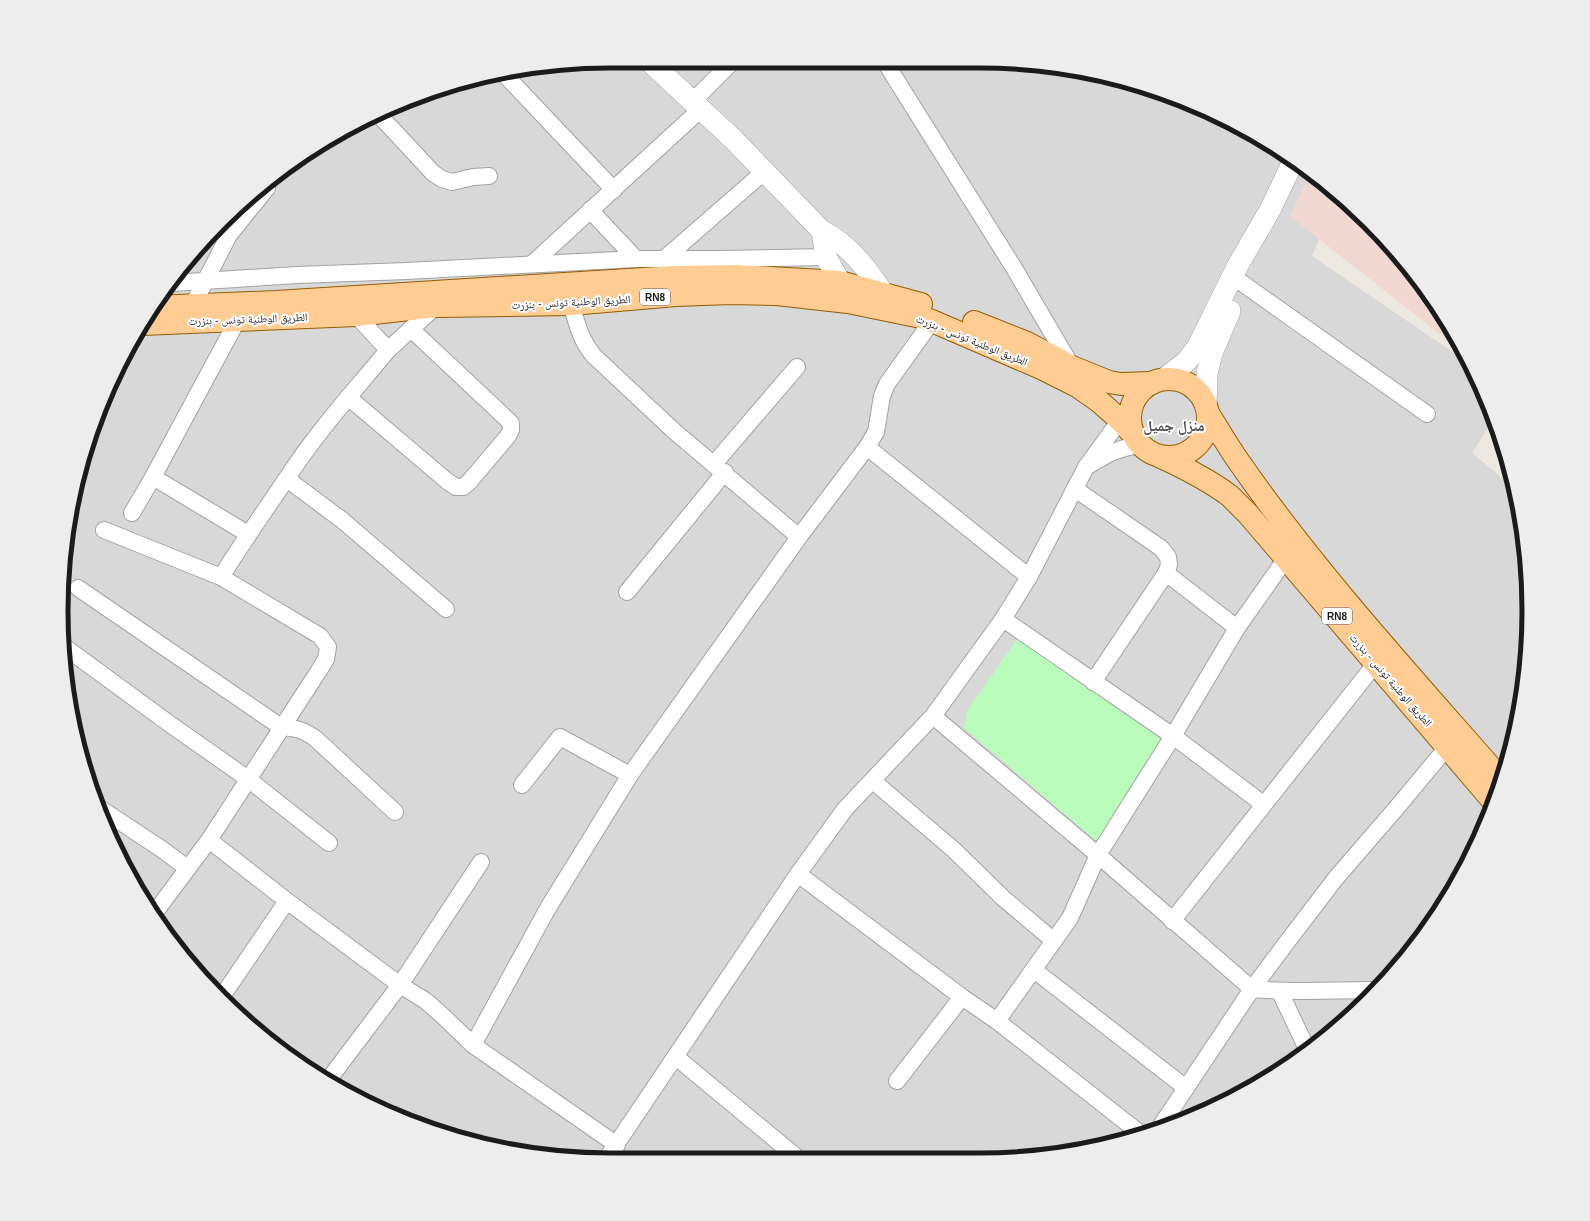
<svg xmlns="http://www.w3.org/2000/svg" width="1590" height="1221" font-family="Helvetica,'Noto Naskh Arabic',sans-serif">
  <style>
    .residential { fill: #d9d8d8 }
    .military { fill: #f1d9d2 }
    .park { fill: #b9fcbc }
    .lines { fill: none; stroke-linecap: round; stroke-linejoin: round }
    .minor-casing { stroke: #a2a2a2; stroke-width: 18 }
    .tertiary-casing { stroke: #a2a2a2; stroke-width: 22 }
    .primary-casing { stroke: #935d00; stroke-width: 24 }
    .minor { stroke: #fff; stroke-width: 16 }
    .tertiary { stroke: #fff; stroke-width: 21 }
    .primary { stroke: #ffcd94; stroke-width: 22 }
    .labels { text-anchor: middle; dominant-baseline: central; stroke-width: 4; stroke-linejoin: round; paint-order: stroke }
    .shield { fill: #fff; stroke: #5f5f5f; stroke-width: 1 }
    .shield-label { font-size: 10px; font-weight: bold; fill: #1b1b1b }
    .street-label { font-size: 11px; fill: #1b1b1b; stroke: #fff }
    .district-label { font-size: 15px; font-weight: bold; fill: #4e4e4e; stroke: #fff }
    .rim { fill: none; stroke: #1b1b1b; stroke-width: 5 }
  </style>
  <rect width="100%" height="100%" fill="#eee9e0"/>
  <polygon class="residential" points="610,61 1015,62 1122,80 1223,118 1314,174 1338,195 1312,256 1466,361 1487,400 1493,420 1472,453 1514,488 1518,503 1529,610 1518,717 1487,821 1437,916 1368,999 1285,1067 1156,1131 1051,1155 539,1155 434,1131 305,1068 222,999 154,916 90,787 62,646 72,503 118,367 154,305 222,222 336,135 468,80"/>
  <polygon class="military" points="1311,172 1368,222 1436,305 1461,351 1290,216"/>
  <polygon class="park" points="1022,632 1166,740 1103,840 1095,840 964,728 967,711"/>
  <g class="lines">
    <defs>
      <g id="minor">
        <polyline points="885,62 1014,268 1072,367"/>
        <polyline points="505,75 614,190"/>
        <polyline points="693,101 733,61"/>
        <polyline points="380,116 433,173 442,179 452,182 473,177 489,176"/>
        <polyline points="590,210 636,259"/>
        <polyline points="216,229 229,235"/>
        <polyline points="664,259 765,171"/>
        <polyline points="533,263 701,109"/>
        <polyline points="172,283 297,275 406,271 636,259 718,259 826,257"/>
        <polyline points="1242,283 1427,414"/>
        <path d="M 571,304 C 577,323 580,340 594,356 L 674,431 L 799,537"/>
        <polyline points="193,305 229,235 267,188"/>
        <polyline points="356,315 388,350 436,306"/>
        <polyline points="348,397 447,481 456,487 463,487 469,482 508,436 511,430 511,423 411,329"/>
        <path d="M 1134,401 L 1086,467 C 1106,455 1117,448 1140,445"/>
        <polyline points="867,447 1029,577"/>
        <polyline points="714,464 797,367"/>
        <polyline points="153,477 248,534"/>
        <polyline points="287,479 342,520 446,609"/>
        <polyline points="1075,489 1161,548 1168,557 1169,565 1166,573 1237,628"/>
        <polyline points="132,513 153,477 238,319"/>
        <polyline points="104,530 221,577 320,636 328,647 326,659 318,672 209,840 153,915"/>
        <path d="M 221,577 C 244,540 269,505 293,469 C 321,427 356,389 388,350"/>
        <path d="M 78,588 L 281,727 C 296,728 304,730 316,739 L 395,812"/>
        <polyline points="627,592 725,472"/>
        <polyline points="1003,619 1173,736 1263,804"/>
        <polyline points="62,645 167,722 248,779 329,843"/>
        <polyline points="1093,682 1166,573"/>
        <path d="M 933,716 L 1098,855 L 1252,989 C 1293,993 1334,990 1376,990"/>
        <polyline points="873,781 954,850 1003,898 1054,941"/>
        <polyline points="522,785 560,737 630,775"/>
        <polyline points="101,809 163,850 187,868"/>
        <polyline points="209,840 287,901 400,985 426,1001 444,1017 473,1045 617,1145"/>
        <polyline points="798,874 962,997 997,1021 1141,1134"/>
        <polyline points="1172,921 1376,663"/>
        <polyline points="1034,970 1186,1088"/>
        <polyline points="1280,992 1307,1049"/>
        <polyline points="221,998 287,901"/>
        <polyline points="997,1021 1070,918 1098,855 1173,736 1237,628 1287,557"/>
        <polyline points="473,1045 548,908 630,775 799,537 867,447 876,432 882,396 887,384 932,321"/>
        <polyline points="676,1057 794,1155"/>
        <polyline points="329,1079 400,985 481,862"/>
        <polyline points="897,1081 962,997"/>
        <polyline points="1158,1130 1252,989 1284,946 1336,878 1399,805 1448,746"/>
        <polyline points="609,1155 798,874 845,809 933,716 1003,619 1029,577 1086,467"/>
      </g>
      <g id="tertiary">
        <path d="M 649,61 L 733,139 L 822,231 C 852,246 871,274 889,302"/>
        <polyline points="822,231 826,257 848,296"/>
        <polyline points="1164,379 1187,361 1198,346 1238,265 1270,210 1293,162"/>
        <polyline points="1206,406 1207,374 1212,353 1230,311"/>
      </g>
      <g id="primary">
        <polyline points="152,307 276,302 676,277 736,276 840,282 921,304"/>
        <polyline points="974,322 1027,343 1072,367 1109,382 1121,384 1152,383"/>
        <polyline points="143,324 356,315 436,306 571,304 676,295 731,293 777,294 848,302 921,317 932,321 1041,368 1077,386 1100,402 1120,420 1133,434"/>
        <circle cx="1169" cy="418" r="39"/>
        <path d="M 1208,413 C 1218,429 1228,446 1239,462 C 1317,574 1410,675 1500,778"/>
        <path d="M 1159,456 C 1183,467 1209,480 1230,496 C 1236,502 1242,508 1248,514 L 1493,801"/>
      </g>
    </defs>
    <use href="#minor" class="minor-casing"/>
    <use href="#tertiary" class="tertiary-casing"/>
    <use href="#primary" class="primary-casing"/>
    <use href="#minor" class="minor"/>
    <use href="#tertiary" class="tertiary"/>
    <use href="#primary" class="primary"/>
  </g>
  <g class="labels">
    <g class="shield">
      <rect x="640" y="289" width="30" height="16" rx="3"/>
      <rect x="1322" y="608" width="30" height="16" rx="3"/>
    </g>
    <g class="shield-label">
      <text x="655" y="297">RN8</text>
      <text x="1337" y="616">RN8</text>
    </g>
    <g class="street-label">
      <text transform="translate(571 302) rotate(-3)">الطريق الوطنية تونس - بنزرت</text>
      <text transform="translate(248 319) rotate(-2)">الطريق الوطنية تونس - بنزرت</text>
      <text transform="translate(972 340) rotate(22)">الطريق الوطنية تونس - بنزرت</text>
      <text transform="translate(1391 680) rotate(49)">الطريق الوطنية تونس - بنزرت</text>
    </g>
    <g class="district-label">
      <text x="1174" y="425">منزل جميل</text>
    </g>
  </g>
  <path d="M0 0H1590V1221H0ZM610 68H980A542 542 0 0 1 1522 610V611A542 542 0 0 1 980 1153H610A542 542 0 0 1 68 611V610A542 542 0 0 1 610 68Z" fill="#ededed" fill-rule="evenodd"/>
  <path class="rim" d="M610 68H980A542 542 0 0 1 1522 610V611A542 542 0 0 1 980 1153H610A542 542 0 0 1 68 611V610A542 542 0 0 1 610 68Z"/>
</svg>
